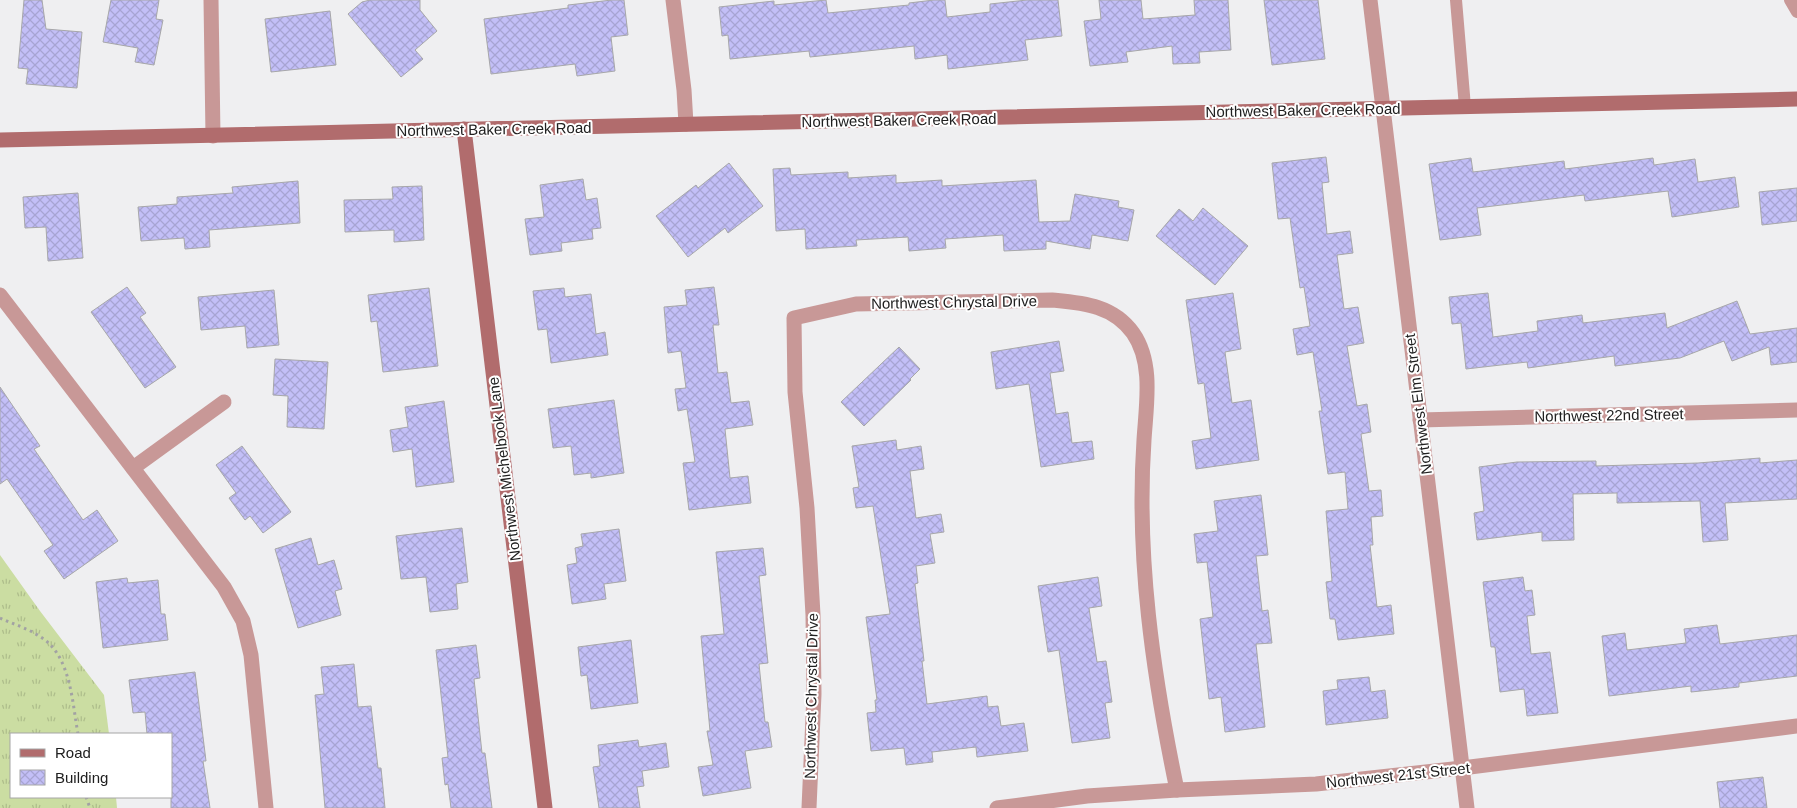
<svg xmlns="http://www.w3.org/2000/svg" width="1797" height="808" font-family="Arial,sans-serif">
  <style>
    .grass { fill: url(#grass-tufts) }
    .building { fill: url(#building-cross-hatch); stroke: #a7a7a9 }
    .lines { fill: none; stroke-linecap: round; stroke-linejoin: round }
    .path { stroke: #a2a2a3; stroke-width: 3; stroke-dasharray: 2.5 4; stroke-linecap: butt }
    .lane { stroke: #c89897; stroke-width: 12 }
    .street { stroke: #c89897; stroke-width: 15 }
    .secondary { stroke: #b16c6d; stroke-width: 15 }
    .labels { text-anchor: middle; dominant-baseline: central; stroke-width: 4; stroke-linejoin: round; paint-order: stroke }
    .street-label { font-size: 15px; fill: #202020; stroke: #fff }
  </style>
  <defs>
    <pattern id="grass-tufts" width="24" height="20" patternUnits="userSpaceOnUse" patternTransform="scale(1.25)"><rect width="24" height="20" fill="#cbdda2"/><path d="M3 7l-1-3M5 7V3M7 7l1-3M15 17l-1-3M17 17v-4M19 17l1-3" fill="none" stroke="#aebd8b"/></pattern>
    <pattern id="building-cross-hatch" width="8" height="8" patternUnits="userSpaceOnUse" patternTransform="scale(1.25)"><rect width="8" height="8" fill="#c3bff7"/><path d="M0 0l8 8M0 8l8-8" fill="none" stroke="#a7a4d3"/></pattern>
  </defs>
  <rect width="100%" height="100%" fill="#efeff1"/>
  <polygon class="grass" points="0,555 40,611 104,695 109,734 11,734 11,797 116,797 117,808 0,808"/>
  <g class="building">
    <polygon points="24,0 42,0 46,29 82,32 77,88 26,84 28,69 18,68"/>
    <polygon points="111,0 159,0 156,19 163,20 154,65 135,62 138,48 103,42"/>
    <polygon points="370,0 420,0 420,10 437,31 415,50 423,59 401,77 348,14 362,2"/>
    <polygon points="612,0 624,0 628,35 611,37 615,71 577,76 575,64 491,74 484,19 568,8 568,5"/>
    <polygon points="826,0 828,13 909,5 909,3 934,0 945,0 947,17 990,12 990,4 1027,0 1058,0 1062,36 1025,40 1028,60 948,69 947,55 915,59 914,46 810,57 809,51 730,59 728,35 722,36 719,7 774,1 774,5"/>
    <polygon points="1099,0 1141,0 1143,19 1195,15 1194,0 1228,0 1231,50 1199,52 1200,63 1173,64 1172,46 1126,52 1128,62 1090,66 1084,21 1101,19"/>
    <polygon points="1264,0 1318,0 1325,59 1272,65"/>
    <polygon points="330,11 336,65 271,72 265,19"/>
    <polygon points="1326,157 1329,182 1322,183 1327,234 1350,231 1353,253 1337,255 1344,309 1358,307 1364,343 1347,346 1357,406 1367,404 1371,432 1361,434 1369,491 1381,490 1383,516 1371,517 1373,545 1370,545 1377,607 1391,605 1394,634 1338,640 1335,619 1330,619 1326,582 1332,581 1326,511 1348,509 1345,472 1328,474 1319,411 1322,411 1313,352 1297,355 1293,329 1310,326 1304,287 1300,288 1290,218 1278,219 1272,163"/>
    <polygon points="1471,158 1473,172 1564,161 1565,169 1653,158 1654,165 1695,159 1698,182 1735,177 1739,207 1672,217 1668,191 1585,201 1584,195 1477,208 1481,235 1440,240 1429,164"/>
    <polygon points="729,163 763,206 728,233 725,228 688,257 656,216 696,185 698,188"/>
    <polygon points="790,168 791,175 848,172 848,178 896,175 896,183 942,180 942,186 1036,180 1039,222 1070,221 1075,194 1119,201 1118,207 1134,210 1128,241 1092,235 1090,249 1046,241 1046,249 1004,251 1003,235 945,239 946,248 909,251 908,237 856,240 857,246 806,249 805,229 776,231 773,169"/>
    <polygon points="583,179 586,200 597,198 601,228 592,229 593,239 561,243 562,251 530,255 525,219 544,217 540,185"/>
    <polygon points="298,181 300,223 209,230 210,247 185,249 184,238 141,241 138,207 177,204 177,197 233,193 232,187"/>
    <polygon points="422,186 424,240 394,242 394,230 345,232 344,200 393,199 392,187"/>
    <polygon points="1797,188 1797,221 1762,225 1759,192"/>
    <polygon points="78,193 83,258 48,261 46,227 25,228 23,197"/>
    <polygon points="1203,208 1248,246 1215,285 1156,236 1179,209 1193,221"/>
    <polygon points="127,287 146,313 140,317 176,367 145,388 91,312"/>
    <polygon points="714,287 719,325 713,325 718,373 727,372 731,403 749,401 753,425 725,429 730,478 748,476 751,503 689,510 683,463 695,462 687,409 678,411 675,389 686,388 681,351 668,353 664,307 687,305 685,290"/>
    <polygon points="429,288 438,366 383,372 377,321 371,322 368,295"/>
    <polygon points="564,288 565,297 591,294 596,334 605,332 608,355 551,363 547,329 538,330 533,291"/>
    <polygon points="274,290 279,345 247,348 245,326 201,330 198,297"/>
    <polygon points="1233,293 1241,349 1225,352 1232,403 1251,400 1259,460 1196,469 1192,441 1211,438 1204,383 1198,384 1186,300"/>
    <polygon points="1488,293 1493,337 1538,331 1537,321 1582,315 1583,323 1665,313 1667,328 1737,301 1750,334 1797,328 1797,362 1771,365 1769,347 1732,361 1724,341 1680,358 1615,366 1614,356 1528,368 1527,362 1466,369 1461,323 1452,324 1449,297"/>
    <polygon points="1059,341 1064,371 1050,373 1056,414 1068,412 1072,443 1092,441 1094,459 1041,467 1029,384 996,389 991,352"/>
    <polygon points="899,347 920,369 910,379 911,380 864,426 841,402"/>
    <polygon points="275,359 328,362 324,429 287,427 288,396 273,395"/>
    <polygon points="0,387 40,446 34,449 83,520 97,510 118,541 64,579 44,551 53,545 7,479 0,484"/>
    <polygon points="614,400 624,473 591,478 591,473 574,475 571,446 553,448 548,409"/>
    <polygon points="444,401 454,482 416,487 412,449 393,452 390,430 408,427 405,407"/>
    <polygon points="896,440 897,450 921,446 924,469 910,471 916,518 941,514 944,532 930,534 935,563 916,566 918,583 915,584 924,661 922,661 927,704 987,696 988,707 998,706 1001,726 1024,723 1028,751 977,757 976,747 932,752 933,762 906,765 904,748 871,751 867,713 876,712 875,700 877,700 866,617 890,614 873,506 856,508 853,488 859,487 852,446"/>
    <polygon points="242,446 291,512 263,533 250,516 245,520 229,498 236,493 216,465"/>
    <polygon points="1760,458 1760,463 1797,460 1797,499 1725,503 1728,540 1703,542 1700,501 1617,503 1617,493 1573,494 1574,540 1542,541 1542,532 1477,540 1474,513 1484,511 1479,467 1517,462 1596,461 1596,466 1698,463"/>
    <polygon points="1261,495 1268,555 1256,556 1262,611 1268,610 1272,643 1256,644 1265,727 1225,732 1221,697 1209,699 1200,619 1213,617 1207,562 1197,563 1194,534 1218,531 1214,501"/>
    <polygon points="462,528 468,582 456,584 458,609 430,612 426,577 401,579 396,536"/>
    <polygon points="619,529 626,581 604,584 606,599 572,604 567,565 577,563 575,548 583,546 581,534"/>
    <polygon points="311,538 318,565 334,560 342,589 335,591 341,615 298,628 275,549"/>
    <polygon points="763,548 766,575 759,576 768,663 759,664 765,722 768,722 772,747 745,751 751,788 703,796 698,767 713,765 707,731 710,731 701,636 724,634 716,552"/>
    <polygon points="1098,577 1102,606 1089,608 1097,662 1106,661 1112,702 1105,703 1110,738 1072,743 1059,650 1048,652 1038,586"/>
    <polygon points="1523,577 1525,591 1532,590 1535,615 1527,616 1531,654 1550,652 1558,713 1527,716 1524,689 1500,692 1495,647 1491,647 1483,582"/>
    <polygon points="127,578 128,583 158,580 161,614 165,614 168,640 103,648 96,582"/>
    <polygon points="1717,625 1720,644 1797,635 1797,676 1739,683 1739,687 1691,692 1691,686 1609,696 1602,636 1625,633 1627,650 1686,643 1684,629"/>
    <polygon points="631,640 638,703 591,709 587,675 581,676 578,647"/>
    <polygon points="476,645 480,678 474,679 482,753 485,753 492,808 451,808 448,784 445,785 442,758 448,757 436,650"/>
    <polygon points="354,664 358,707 371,706 378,768 381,768 385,808 325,808 315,695 324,694 321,667"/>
    <polygon points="195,672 206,761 203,761 210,808 171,808 171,734 147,734 145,712 133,713 129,680"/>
    <polygon points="1369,677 1371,692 1385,690 1388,718 1326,725 1323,691 1338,689 1337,680"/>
    <polygon points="638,740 639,747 666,743 669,767 642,771 644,786 637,787 640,808 599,808 593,767 600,766 598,745"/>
    <polygon points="1763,777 1767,808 1720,808 1717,782"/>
  </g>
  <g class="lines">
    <g class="path">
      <path d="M 0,618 C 13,624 27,628 39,636 C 71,654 72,702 78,734"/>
      <polyline points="86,797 90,808"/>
    </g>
    <g class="lane">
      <polyline points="1456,0 1465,107"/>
      <polyline points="1790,0 1797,12"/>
    </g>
    <g class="street">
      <polyline points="211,0 213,136"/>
      <polyline points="673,0 684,90 686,124"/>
      <polyline points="1370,0 1467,808"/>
      <polyline points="0,295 224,587 243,621 251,655 266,808"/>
      <polyline points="1420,420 1797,410"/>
      <polyline points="133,468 224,402"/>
      <path d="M 809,808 L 814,694 L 813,615 L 807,508 L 795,392 L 794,318 L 856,304 L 1052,300 C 1083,303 1113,305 1133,333 C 1154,363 1146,406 1144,440 C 1136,557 1153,675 1177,790"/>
      <polyline points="997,808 1087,796 1177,790 1316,784 1462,768 1797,726"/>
    </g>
    <g class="secondary">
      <polyline points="464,129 545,808"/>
      <polyline points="0,140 1797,99"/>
    </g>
  </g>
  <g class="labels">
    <g class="street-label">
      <text transform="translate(1303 110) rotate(-1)">Northwest Baker Creek Road</text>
      <text transform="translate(899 120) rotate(-1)">Northwest Baker Creek Road</text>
      <text transform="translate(494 129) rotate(-1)">Northwest Baker Creek Road</text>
      <text transform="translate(954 302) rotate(-1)">Northwest Chrystal Drive</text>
      <text transform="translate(1418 404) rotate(-97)">Northwest Elm Street</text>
      <text transform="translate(1609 415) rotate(-1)">Northwest 22nd Street</text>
      <text transform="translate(504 469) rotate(-97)">Northwest Michelbook Lane</text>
      <text transform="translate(811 696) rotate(-89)">Northwest Chrystal Drive</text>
      <text transform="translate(1398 775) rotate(-6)">Northwest 21st Street</text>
    </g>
  </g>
  <rect x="10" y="733" width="162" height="65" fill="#ffffff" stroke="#a6a6a6"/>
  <rect x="20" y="749" width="25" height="8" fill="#b16c6d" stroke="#a6a6a6"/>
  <text x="55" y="758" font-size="15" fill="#202020">Road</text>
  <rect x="20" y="770" width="25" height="15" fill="url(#building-cross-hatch)" stroke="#a6a6a6"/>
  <text x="55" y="783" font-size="15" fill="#202020">Building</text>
</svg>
